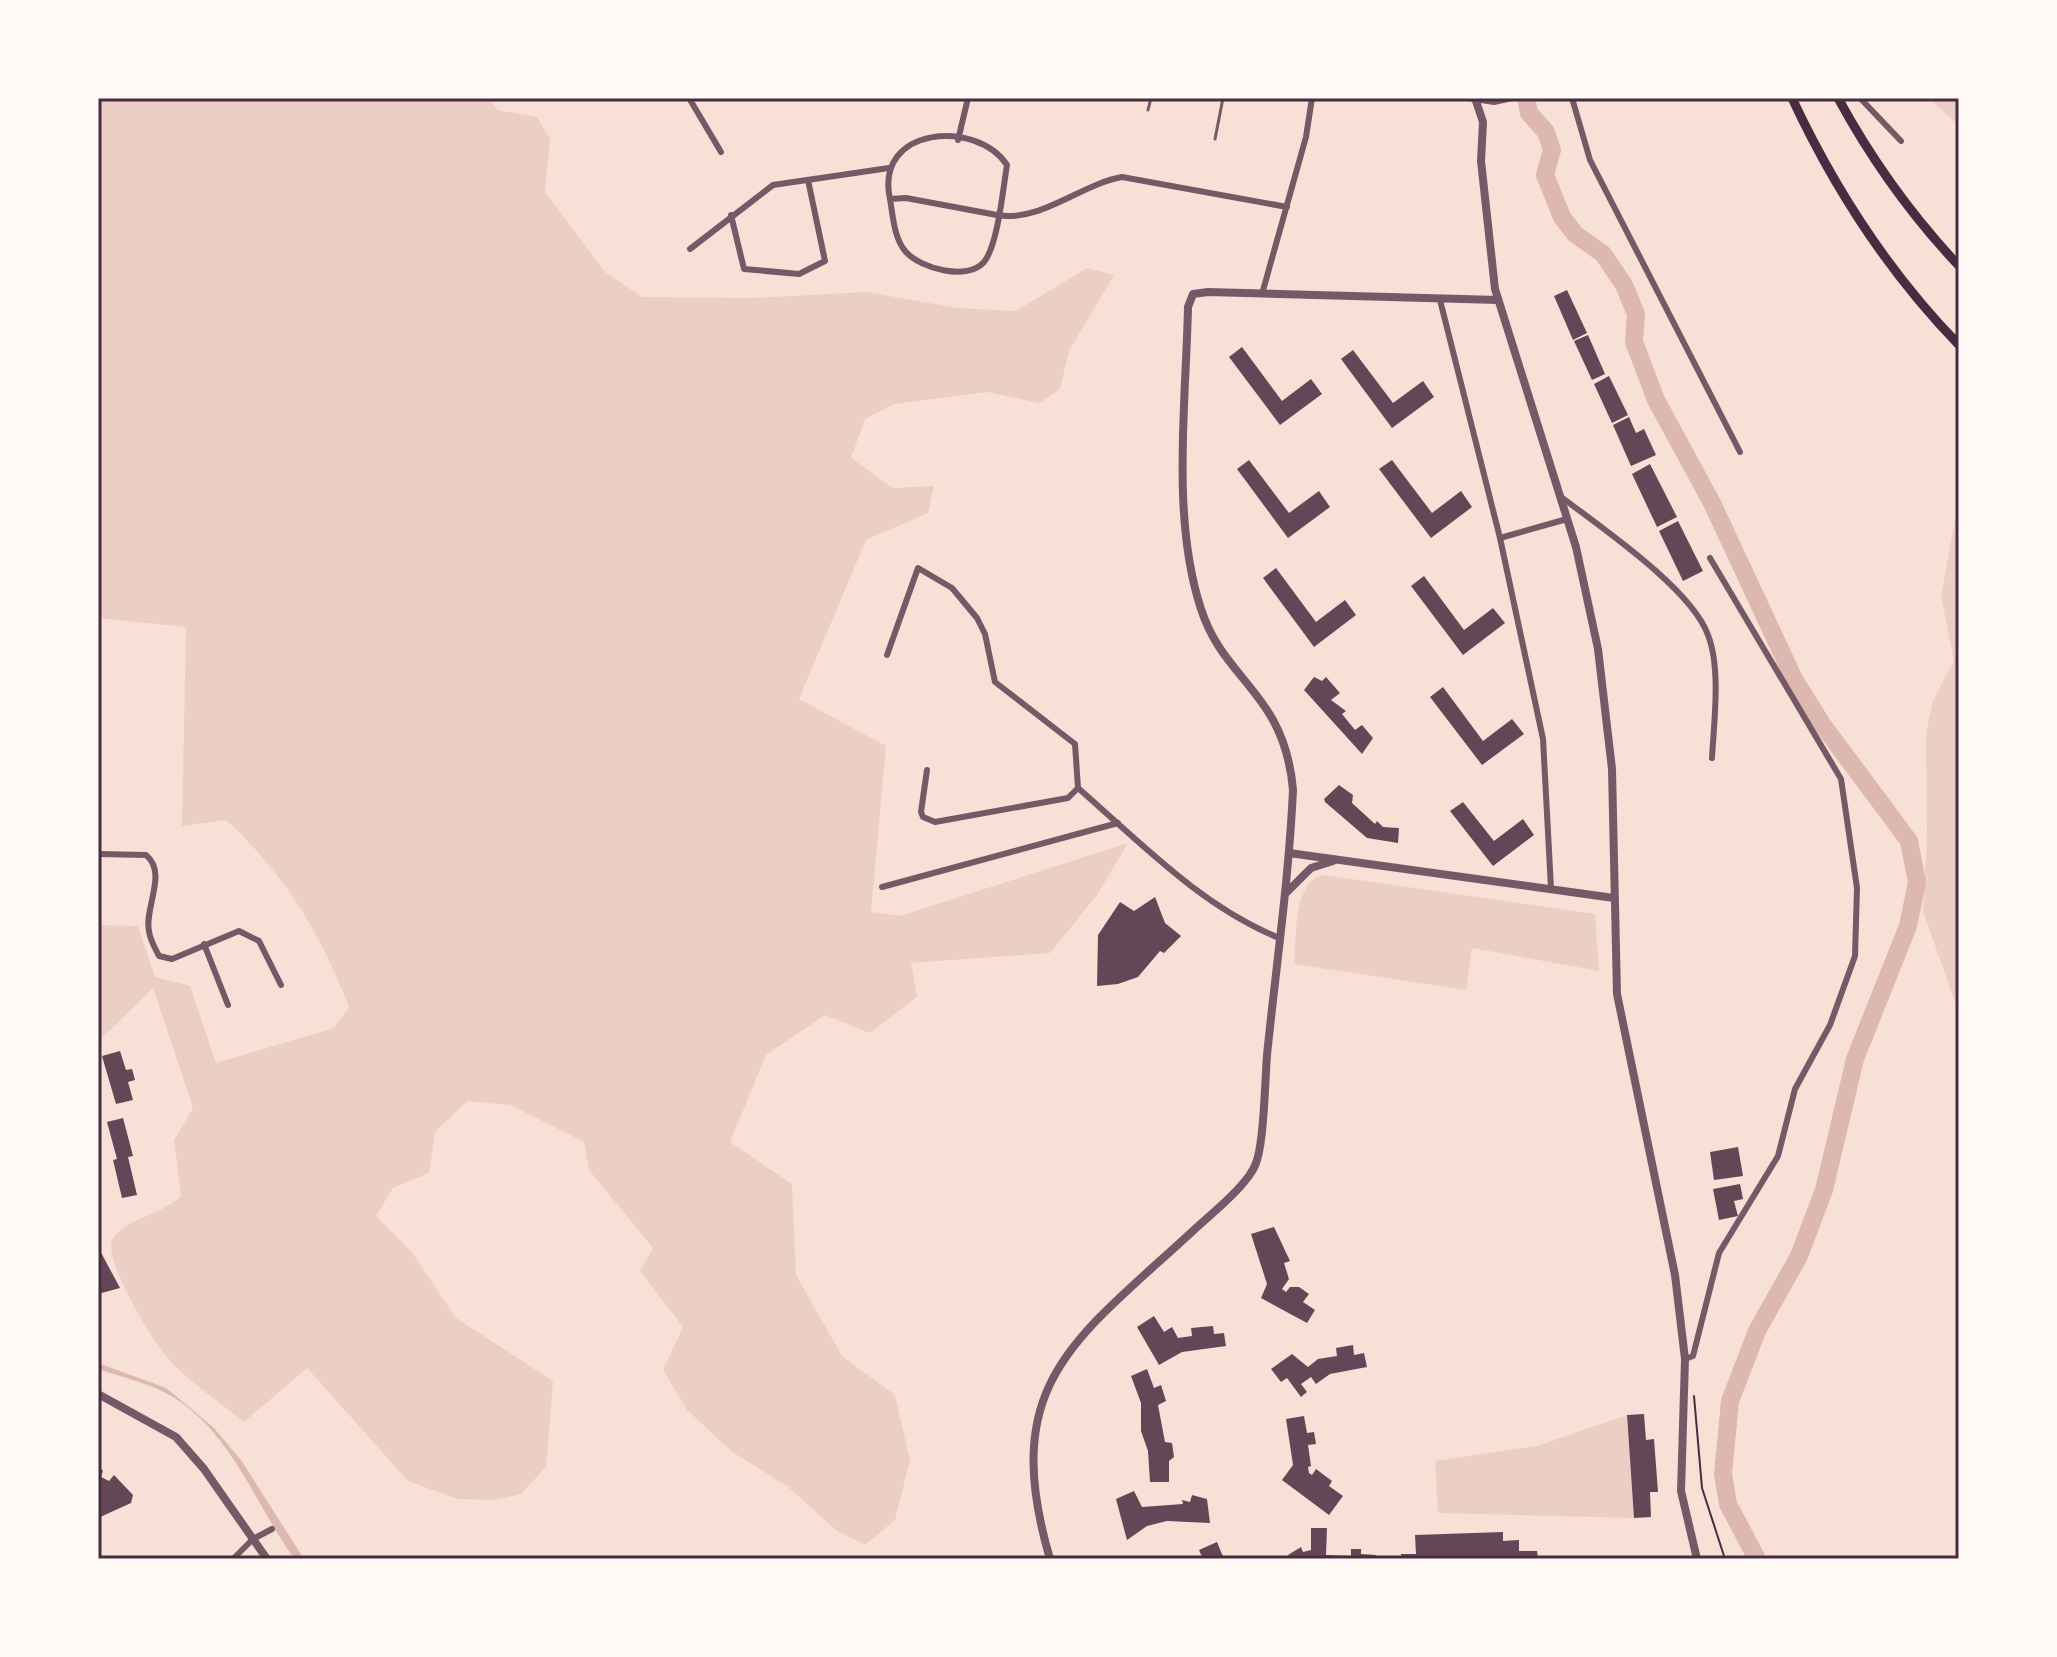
<svg xmlns="http://www.w3.org/2000/svg" width="2057" height="1657" font-family="Karla,sans-serif">
  <style>
    .green { fill: #ebcfc5 }
    .water { fill: #dcb8b0 }
    .lines { fill: none; stroke-linecap: round; stroke-linejoin: round }
    .river { stroke: #dcb8b0; stroke-width: 18 }
    .building { fill: #644757 }
    .path { stroke: #4a2c40; stroke-width: 2 }
    .service { stroke: #755966; stroke-width: 3 }
    .minor { stroke: #755966; stroke-width: 6 }
    .tertiary { stroke: #755966; stroke-width: 8 }
    .secondary { stroke: #4a2c40; stroke-width: 9 }
    .neatline { fill: none; stroke: #4a2c40; stroke-width: 3 }
  </style>
  <rect width="100%" height="100%" fill="#f7e1d7"/>
  <g class="green">
    <path d="M 98,98 L 488,98 L 498,110 L 537,117 L 550,139 L 545,192 L 605,272 L 642,297 L 751,298 L 867,292 L 957,308 L 1016,311 L 1087,268 L 1114,275 L 1069,351 L 1060,389 L 1040,403 L 987,392 L 894,404 L 865,419 L 851,458 L 893,488 L 934,486 L 928,513 L 866,540 L 799,699 L 886,746 L 871,912 L 900,916 L 1128,843 L 1097,895 L 1050,953 L 911,963 L 917,997 L 870,1033 L 825,1015 L 766,1055 L 730,1142 L 792,1184 L 796,1275 L 842,1356 L 895,1395 L 910,1460 L 895,1520 L 865,1545 L 837,1531 L 787,1486 L 731,1451 L 687,1410 L 663,1370 L 683,1327 L 640,1271 L 653,1248 L 589,1170 L 584,1142 L 510,1105 L 467,1101 L 435,1132 L 429,1173 L 393,1188 L 376,1216 L 411,1251 L 456,1318 L 553,1381 L 546,1467 L 521,1494 L 494,1500 L 458,1499 L 408,1481 L 307,1368 L 244,1422 C 221,1403 193,1385 172,1363 C 155,1346 100,1257 113,1238 C 127,1218 163,1214 181,1196 L 174,1140 L 193,1108 L 153,988 L 98,1042 L 98,925 L 138,926 L 155,977 L 190,986 L 216,1063 L 334,1028 L 349,1007 C 321,934 284,873 226,820 L 182,826 L 186,627 L 98,618 Z"/>
    <polygon points="1929,98 1959,98 1959,126"/>
    <polygon points="1959,499 1959,1014 1923,911 1927,835 1926,733 1933,700 1954,661 1941,596"/>
    <path d="M 1324,875 L 1595,914 L 1599,971 L 1472,948 L 1466,990 L 1294,964 C 1297,937 1292,881 1324,875 Z"/>
    <polygon points="1627,1415 1634,1518 1438,1513 1435,1461 1537,1446"/>
  </g>
  <path class="water" d="M 98,1363 L 166,1388 L 213,1427 L 241,1460 L 304,1559 L 295,1559 L 291,1554 C 254,1501 231,1433 173,1397 C 152,1384 122,1377 98,1369 Z"/>
  <g class="lines">
    <polyline class="river" points="1526,98 1529,113 1546,132 1552,150 1545,175 1562,217 1575,234 1603,254 1624,285 1636,314 1634,342 1656,400 1712,503 1794,679 1822,724 1909,841 1917,882 1908,926 1855,1059 1824,1190 1799,1256 1757,1331 1730,1401 1723,1474 1728,1504 1757,1559"/>
  </g>
  <g class="building">
    <polygon points="1567,290 1587,333 1573,340 1554,296"/>
    <polygon points="1588,335 1605,374 1592,380 1574,341"/>
    <polygon points="1242,347 1282,401 1311,379 1322,394 1280,425 1229,357"/>
    <polygon points="1353,350 1393,403 1423,381 1434,397 1392,428 1341,359"/>
    <polygon points="1609,376 1628,415 1612,423 1594,384"/>
    <polygon points="1629,417 1636,433 1644,429 1656,455 1631,466 1613,425"/>
    <polygon points="1249,460 1289,513 1319,491 1330,507 1288,538 1237,469"/>
    <polygon points="1392,460 1432,513 1461,491 1472,507 1431,538 1379,469"/>
    <polygon points="1650,464 1677,517 1657,527 1632,474"/>
    <polygon points="1678,521 1703,571 1683,581 1659,531"/>
    <polygon points="1276,568 1316,622 1345,600 1356,615 1314,647 1263,578"/>
    <polygon points="1424,576 1464,630 1493,608 1505,623 1463,655 1411,586"/>
    <polygon points="1314,677 1322,681 1326,677 1340,693 1331,700 1346,711 1342,714 1355,730 1362,725 1373,738 1362,754 1304,690"/>
    <polygon points="1443,687 1483,741 1512,719 1524,734 1482,765 1430,697"/>
    <polygon points="1339,785 1353,795 1352,803 1375,824 1377,821 1383,827 1399,828 1398,843 1367,838 1325,802 1324,799"/>
    <polygon points="1463,802 1494,841 1523,819 1534,835 1493,866 1450,811"/>
    <polygon points="1155,897 1165,923 1181,936 1164,953 1160,951 1138,977 1118,984 1097,986 1098,935 1120,902 1134,911"/>
    <polygon points="120,1051 126,1070 132,1069 135,1080 128,1082 133,1100 116,1104 102,1056"/>
    <polygon points="123,1118 133,1156 128,1157 137,1195 122,1198 113,1160 117,1159 107,1122"/>
    <polygon points="1738,1147 1743,1176 1714,1180 1710,1152"/>
    <polygon points="1740,1184 1743,1199 1734,1201 1738,1216 1719,1220 1713,1189"/>
    <polygon points="1274,1227 1290,1261 1284,1263 1289,1279 1282,1289 1286,1292 1290,1287 1299,1287 1309,1294 1303,1302 1315,1310 1307,1323 1261,1298 1267,1284 1251,1234"/>
    <polygon points="98,1247 120,1288 98,1294"/>
    <polygon points="1154,1316 1164,1332 1172,1327 1178,1338 1192,1336 1191,1328 1213,1326 1214,1334 1224,1333 1226,1346 1182,1352 1159,1365 1137,1327"/>
    <polygon points="1353,1345 1354,1355 1364,1353 1367,1367 1330,1374 1316,1384 1311,1377 1301,1384 1307,1392 1301,1397 1287,1378 1281,1382 1271,1369 1292,1354 1308,1367 1318,1359 1337,1356 1336,1348"/>
    <polygon points="1147,1369 1154,1388 1161,1385 1166,1401 1158,1405 1165,1442 1172,1443 1174,1457 1169,1461 1169,1482 1150,1482 1148,1451 1141,1431 1141,1403 1131,1376"/>
    <polygon points="1644,1414 1646,1440 1654,1439 1658,1492 1650,1492 1651,1517 1634,1518 1627,1415"/>
    <polygon points="1304,1416 1307,1433 1314,1432 1316,1444 1308,1445 1311,1466 1308,1467 1309,1473 1312,1475 1316,1469 1332,1481 1329,1486 1343,1496 1329,1515 1282,1480 1293,1465 1286,1419"/>
    <polygon points="98,1469 103,1470 101,1477 109,1481 114,1475 133,1495 131,1503 98,1518"/>
    <polygon points="1134,1491 1142,1507 1183,1504 1182,1500 1190,1502 1192,1495 1207,1499 1210,1523 1167,1521 1147,1526 1127,1540 1116,1499"/>
    <polygon points="1311,1528 1327,1528 1326,1555 1351,1556 1351,1549 1361,1549 1361,1554 1376,1555 1376,1559 1290,1559 1288,1555 1301,1547 1303,1552 1311,1550"/>
    <polygon points="1503,1532 1503,1541 1519,1540 1519,1551 1537,1551 1538,1559 1401,1559 1401,1554 1416,1554 1415,1535"/>
    <polygon points="1217,1542 1224,1559 1203,1559 1199,1550"/>
  </g>
  <g class="lines">
    <polyline class="path" points="1694,1396 1702,1488 1725,1559"/>
    <g class="service">
      <polyline points="1148,110 1151,98"/>
      <polyline points="1215,139 1223,98"/>
    </g>
    <g class="minor">
      <polyline points="689,98 721,152"/>
      <polyline points="1468,98 1494,102 1512,98"/>
      <polyline points="1572,98 1590,160 1740,452"/>
      <polyline points="1860,98 1901,141"/>
      <polyline points="958,140 968,98"/>
      <path d="M 890,199 C 893,216 894,239 906,252 C 921,269 968,281 984,262 C 998,245 1003,188 1007,165 C 977,119 874,126 890,199 L 906,198 L 997,215 C 1040,223 1081,184 1122,177 L 1287,207"/>
      <polyline points="731,215 744,269 799,274 825,261 808,180"/>
      <polyline points="690,249 773,185 889,168"/>
      <polyline points="1262,294 1306,137 1312,98"/>
      <polyline points="1440,300 1500,538 1543,739 1551,888"/>
      <path d="M 1560,496 C 1600,527 1691,588 1708,635 C 1721,668 1714,722 1712,758"/>
      <polyline points="1500,538 1567,519"/>
      <path d="M 887,655 L 918,568 L 952,588 L 977,618 L 985,634 L 995,682 L 1075,744 L 1078,788 C 1141,843 1201,906 1279,938"/>
      <polyline points="927,770 921,812 923,817 935,822 1068,798 1078,788"/>
      <path d="M 98,854 L 146,855 C 168,873 144,908 149,931 C 150,940 155,948 159,956 L 172,959 L 239,931 L 259,941 L 281,985"/>
      <polyline points="882,887 1118,823"/>
      <polyline points="204,944 228,1005"/>
      <polyline points="1685,1359 1693,1356 1719,1253 1778,1156 1795,1089 1830,1025 1855,956 1857,888 1841,779 1710,558"/>
      <polyline points="233,1559 253,1539 272,1529"/>
    </g>
    <g class="tertiary">
      <polyline points="1475,98 1483,122 1481,161 1495,289 1576,547 1598,649 1612,769 1617,994 1675,1275 1685,1359 1681,1491 1697,1559"/>
      <polyline points="1289,853 1614,898"/>
      <polyline points="1286,893 1311,868 1333,861"/>
      <polyline points="98,1394 176,1437 204,1469 267,1559"/>
      <path d="M 1050,1559 C 998,1382 1075,1340 1195,1229 C 1211,1214 1249,1184 1256,1163 C 1264,1142 1265,1081 1267,1055 C 1276,967 1289,878 1293,790 C 1291,766 1285,742 1273,720 C 1250,679 1217,659 1201,609 C 1171,518 1186,403 1188,307 L 1193,294 L 1208,292 L 1498,300"/>
    </g>
    <g class="secondary">
      <path d="M 1792,98 C 1834,188 1890,274 1959,345"/>
      <path d="M 1838,98 C 1870,157 1913,217 1959,266"/>
    </g>
  </g>
  <rect width="2057" height="1657" fill="none" stroke="#fffaf5" stroke-width="200"/>
  <rect x="100" y="100" width="1857" height="1457" class="neatline"/>
</svg>
